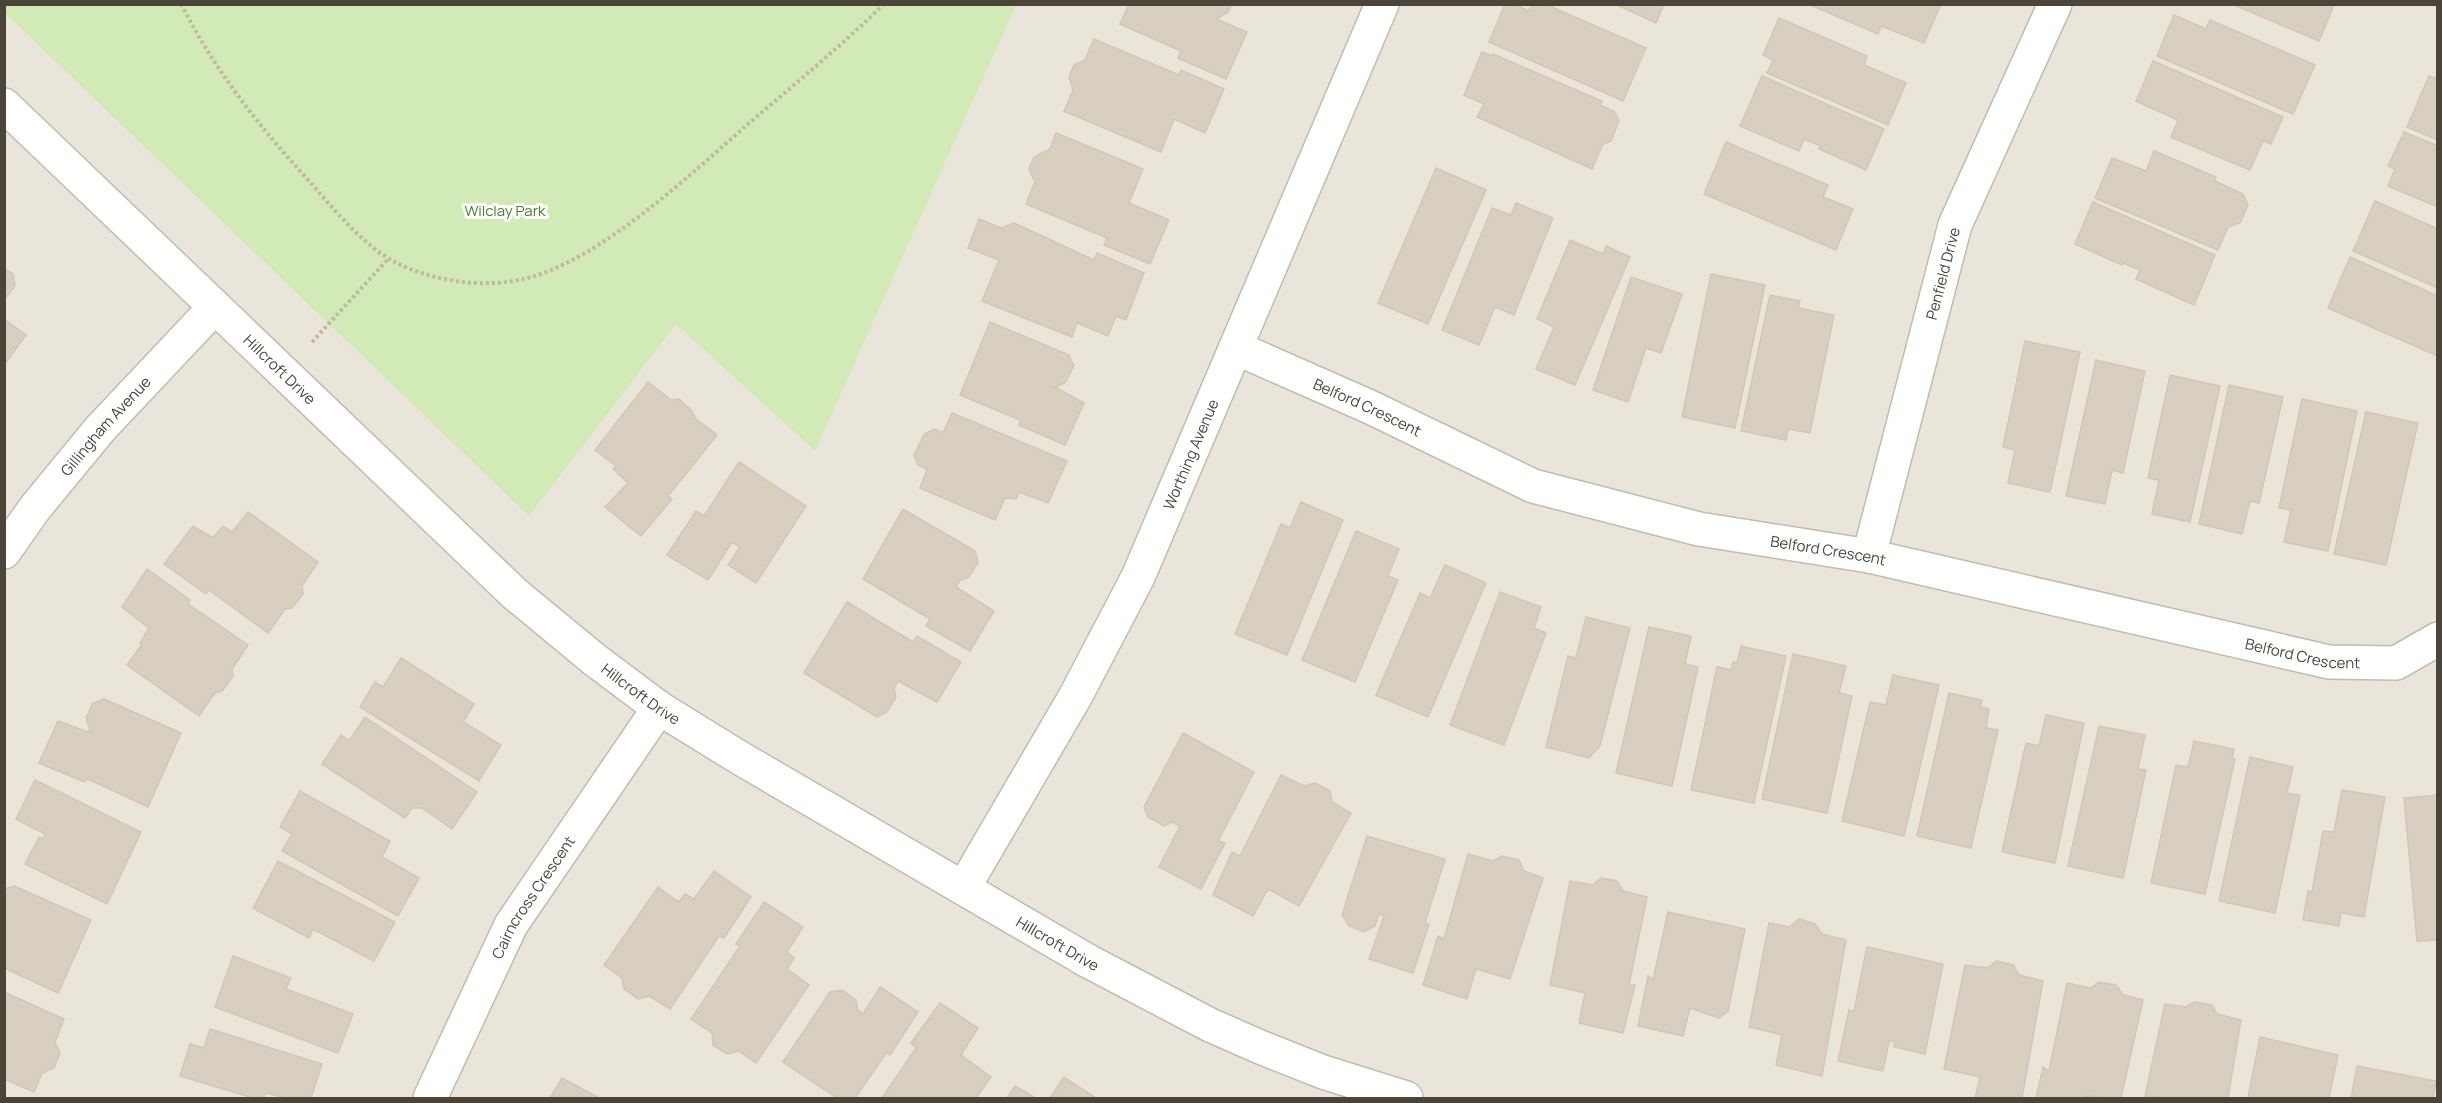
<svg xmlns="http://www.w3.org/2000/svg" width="2442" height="1103" font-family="Manrope,sans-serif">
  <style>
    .residential { fill: #eae5da }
    .green { fill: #d2eab5 }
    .building { fill: #d8cfc1; stroke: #d3c7b4; stroke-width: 1.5 }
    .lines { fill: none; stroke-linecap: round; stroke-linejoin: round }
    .minor-casing { stroke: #c2bbae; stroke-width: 36 }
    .tertiary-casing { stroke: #c2bbae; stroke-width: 36 }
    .path { stroke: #c4b79f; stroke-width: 4; stroke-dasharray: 3 3; stroke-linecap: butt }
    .minor { stroke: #fff; stroke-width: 33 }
    .tertiary { stroke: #fff; stroke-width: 33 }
    .labels { text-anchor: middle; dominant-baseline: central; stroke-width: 6; stroke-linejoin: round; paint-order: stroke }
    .park-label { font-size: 15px; fill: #4a7f2a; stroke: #fff }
    .street-label { font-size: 15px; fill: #4b4439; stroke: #fff }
  </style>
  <rect width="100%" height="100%" fill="#f6f3ec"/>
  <rect class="residential" x="5" y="5" width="2432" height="1093"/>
  <polygon class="green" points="4,5 5,4 1016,5 815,451 676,324 529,516 5,13"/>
  <g class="building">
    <polygon points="1129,4 1232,4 1228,12 1216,19 1247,32 1226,79 1178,58 1181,51 1120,24"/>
    <polygon points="1505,4 1513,4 1529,11 1532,4 1545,4 1646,48 1623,101 1489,42"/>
    <polygon points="1615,4 1664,4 1656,23"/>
    <polygon points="1808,4 1941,4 1924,43 1881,26 1878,34"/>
    <polygon points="2232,4 2334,4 2334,5 2319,41"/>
    <polygon points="2174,15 2206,29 2210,20 2315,65 2293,114 2157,56"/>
    <polygon points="1779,18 1867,56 1864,65 1906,83 1888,125 1767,73 1773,60 1763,55"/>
    <polygon points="1094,39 1179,75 1181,70 1224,89 1205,133 1174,119 1161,152 1064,111 1073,90 1069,77 1074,65 1085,60"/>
    <polygon points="1482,52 1492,56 1493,54 1602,101 1600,105 1615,112 1619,121 1611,141 1603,144 1592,169 1477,117 1484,104 1464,95"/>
    <polygon points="2153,61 2283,117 2271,144 2263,141 2250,170 2171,137 2178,120 2136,101"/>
    <polygon points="1762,76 1884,129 1866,170 1819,149 1821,146 1804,139 1799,151 1740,126"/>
    <polygon points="2429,76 2438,79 2438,140 2407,127"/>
    <polygon points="2404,132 2438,146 2438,207 2388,186 2395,169 2388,166"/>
    <polygon points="1056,133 1143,169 1129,203 1169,220 1150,264 1104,245 1107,238 1026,204 1035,182 1029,169 1034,157 1050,149"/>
    <polygon points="1726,142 1828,185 1823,197 1853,209 1836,250 1704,194"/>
    <polygon points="2154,151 2216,177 2215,181 2243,194 2248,205 2240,223 2228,227 2218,250 2095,198 2112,158 2146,171"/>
    <polygon points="1436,168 1486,190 1428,324 1378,303"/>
    <polygon points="2375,201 2438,229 2438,288 2353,251"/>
    <polygon points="2093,202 2215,255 2194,305 2136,279 2140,270 2123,263 2122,265 2075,244"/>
    <polygon points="1516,203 1553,218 1514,315 1495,307 1479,345 1442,330 1492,208 1511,215"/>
    <polygon points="979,219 1001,228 1014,223 1094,260 1097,253 1144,273 1126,320 1116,316 1108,336 1077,323 1072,337 982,301 999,260 968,248"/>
    <polygon points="1570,240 1603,254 1606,246 1630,257 1575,385 1536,369 1554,327 1537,319"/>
    <polygon points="2350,257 2438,296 2438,356 2328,308"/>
    <polygon points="4,268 13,274 15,286 4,300"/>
    <polygon points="1711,274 1765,285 1735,428 1682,417"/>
    <polygon points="1631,277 1682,294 1661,353 1646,348 1628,402 1593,390"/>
    <polygon points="1770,295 1800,301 1798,308 1834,315 1810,433 1788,429 1786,440 1741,431"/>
    <polygon points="4,319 26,335 4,365"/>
    <polygon points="990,322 1069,355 1074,366 1065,383 1055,387 1084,403 1065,445 1019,425 1020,420 960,395"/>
    <polygon points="2025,341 2080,352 2050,492 2008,483 2015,450 2003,447"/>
    <polygon points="2096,360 2145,371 2123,473 2112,470 2105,504 2066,496"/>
    <polygon points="2170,375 2220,386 2190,522 2152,514 2159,480 2148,478"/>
    <polygon points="648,382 671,400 679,399 692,411 695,418 717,435 668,496 672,499 641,536 605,507 628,483 613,469 616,466 595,450"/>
    <polygon points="2229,385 2283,397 2259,503 2250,501 2242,534 2199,524"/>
    <polygon points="2302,399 2357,411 2328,551 2284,542 2291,510 2279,508"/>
    <polygon points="2366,412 2418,423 2386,565 2334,554"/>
    <polygon points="952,413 1067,461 1048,503 1019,492 1016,499 1005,498 995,520 920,488 927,469 918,465 914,455 924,434 935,429 943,433"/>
    <polygon points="739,462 806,506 756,583 728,565 740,547 732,542 708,580 667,555 696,511 704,516"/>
    <polygon points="1301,502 1343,520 1287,655 1235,634 1281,524 1290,528"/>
    <polygon points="903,509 975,551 978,562 969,577 960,580 956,587 994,611 970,651 926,626 930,619 863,579"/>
    <polygon points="248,512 318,562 302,586 303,594 292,608 285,609 268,633 209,590 206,594 164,564 193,526 213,538 223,526 232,532"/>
    <polygon points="1356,531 1399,549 1388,576 1398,580 1355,682 1302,660"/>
    <polygon points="1445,565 1486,583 1428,717 1376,695 1420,593 1430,598"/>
    <polygon points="147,569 190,600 188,604 248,645 232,669 233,676 222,691 215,693 199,716 127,665 142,644 140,643 149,628 122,607"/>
    <polygon points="1500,592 1541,607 1534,628 1546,633 1504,745 1450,725"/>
    <polygon points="847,602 913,642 917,636 961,662 937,702 898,681 894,689 896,697 887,712 877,717 804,673"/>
    <polygon points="1586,617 1630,628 1600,746 1589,758 1546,747 1568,656 1576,658"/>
    <polygon points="1649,627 1691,636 1685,664 1698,667 1672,786 1616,773"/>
    <polygon points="1741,646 1786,656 1754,803 1691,790 1717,667 1731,670 1733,662 1737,663"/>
    <polygon points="1793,654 1846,666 1839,693 1852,696 1827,813 1762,799"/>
    <polygon points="401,658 474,704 463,722 501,745 479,781 360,707 375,682 383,687"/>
    <polygon points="1893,675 1939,685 1904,836 1842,821 1870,702 1886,705"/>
    <polygon points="1949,693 1982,700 1980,707 1989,709 1986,728 1998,730 1971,848 1917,836"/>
    <polygon points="104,699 181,733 148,807 88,779 84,782 39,763 58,721 88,732 90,730 86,718 93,703"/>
    <polygon points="2046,715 2084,723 2055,863 2002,852 2026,743 2039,746"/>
    <polygon points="365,717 477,792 452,829 422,808 412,808 405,818 322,764 341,735 349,741"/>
    <polygon points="2099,726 2145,735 2138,769 2146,770 2123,878 2068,866"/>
    <polygon points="1183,733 1254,772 1218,841 1225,843 1201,889 1159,867 1180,826 1172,822 1164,826 1148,817 1144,807"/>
    <polygon points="2194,741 2234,749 2232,758 2235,759 2205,894 2151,883 2176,765 2188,767"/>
    <polygon points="2250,757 2293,767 2287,793 2300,795 2275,913 2219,901"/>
    <polygon points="1281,775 1304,786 1315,783 1330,791 1332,802 1351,813 1299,906 1268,889 1253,916 1213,895 1232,852 1240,856"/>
    <polygon points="35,780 141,832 107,904 25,864 39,837 43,839 45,834 16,819"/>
    <polygon points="2342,790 2385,797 2364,917 2341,913 2339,926 2303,920 2308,891 2312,892 2323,831 2334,832"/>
    <polygon points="300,791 390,841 382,857 419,878 398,916 282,851 292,834 280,827"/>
    <polygon points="2438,795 2438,940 2417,941 2404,798"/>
    <polygon points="1367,836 1445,859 1425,923 1429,924 1413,973 1369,959 1384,916 1379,914 1375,926 1364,932 1349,926 1342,915"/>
    <polygon points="1468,854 1493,861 1502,856 1519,860 1524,871 1543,878 1510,979 1476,969 1467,999 1423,985 1438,936 1444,939"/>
    <polygon points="278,861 395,922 374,961 313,929 309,938 253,908"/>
    <polygon points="714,871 751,897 724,938 719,936 670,1009 649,996 638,999 624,989 622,978 604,965 658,887 679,902 685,894 694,899"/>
    <polygon points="1601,878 1617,881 1623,891 1647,897 1629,985 1635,985 1623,1033 1579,1023 1585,993 1550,985 1570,881 1593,885"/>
    <polygon points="14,886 91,920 58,993 4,968 4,889"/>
    <polygon points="764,902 803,927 787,952 794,958 787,969 809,985 756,1063 739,1051 727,1054 713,1045 712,1033 691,1019 740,946 736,944"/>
    <polygon points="1668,912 1745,929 1728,1011 1719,1018 1690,1008 1683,1036 1638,1026 1648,976 1653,980"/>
    <polygon points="1799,919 1815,924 1822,934 1846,940 1822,1076 1776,1065 1782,1035 1749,1027 1769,923 1789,927"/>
    <polygon points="1867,947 1943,964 1925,1054 1894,1047 1895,1042 1889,1041 1883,1071 1838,1061 1849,1010 1854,1011"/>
    <polygon points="233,956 291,978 286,989 353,1014 338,1053 215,1007"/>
    <polygon points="1996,961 2013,965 2019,975 2043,981 2022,1098 1975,1098 1980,1077 1944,1069 1965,965 1988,968"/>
    <polygon points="2099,982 2116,985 2123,995 2143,1000 2121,1098 2084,1096 2084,1098 2036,1098 2043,1067 2049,1071 2067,983 2090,988"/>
    <polygon points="880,987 918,1012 890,1055 887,1052 855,1098 837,1098 783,1062 830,992 842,990 856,1000 858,1010 863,1014"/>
    <polygon points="4,992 64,1019 55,1042 60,1053 54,1068 42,1073 34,1092 4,1079"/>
    <polygon points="2194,1002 2212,1005 2217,1014 2241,1020 2228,1098 2164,1098 2145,1096 2165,1004 2186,1007"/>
    <polygon points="940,1003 978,1028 961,1055 991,1077 976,1098 882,1098 916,1048 911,1043"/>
    <polygon points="210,1029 322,1064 311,1098 285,1098 266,1093 263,1098 253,1098 180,1076 190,1044 204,1048"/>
    <polygon points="2260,1037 2338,1055 2329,1098 2248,1098"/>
    <polygon points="2357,1066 2436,1081 2433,1098 2351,1098"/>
    <polygon points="1064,1077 1065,1078 1096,1098 1050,1098"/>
    <polygon points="562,1078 599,1098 550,1098"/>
    <polygon points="1015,1086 1036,1098 1007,1098"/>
  </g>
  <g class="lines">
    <defs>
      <g id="minor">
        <path id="s1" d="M 1236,348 L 1370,407 L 1533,486 L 1699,529 L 1869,556 L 2329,662 L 2396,663 L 2438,639"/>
        <path id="s2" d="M 1869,556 L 1955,225 L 2055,4"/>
        <path id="s3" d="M 430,1098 L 511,925 L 659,708"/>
      </g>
      <g id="tertiary">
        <path id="s4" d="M 4,105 L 515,594 L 595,660 L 659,708 L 740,758 L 1088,961 L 1210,1025 L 1260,1047 L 1323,1072 L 1406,1098"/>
        <path id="s5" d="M 4,552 L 35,508 L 100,429 L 215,307"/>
        <path id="s6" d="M 964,887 L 1075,697 L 1138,577 L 1382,4"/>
      </g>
    </defs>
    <use href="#minor" class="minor-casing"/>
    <use href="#tertiary" class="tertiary-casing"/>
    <g class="path">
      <path d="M 181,4 C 216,72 258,125 309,181 C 332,207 365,248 397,263 C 435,282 486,289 528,278 C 601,259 691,174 748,124 C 794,85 841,46 884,4"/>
      <polyline points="312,342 389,258"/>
    </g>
    <use href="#minor" class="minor"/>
    <use href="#tertiary" class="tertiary"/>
  </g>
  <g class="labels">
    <g class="park-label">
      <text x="505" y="210">Wilclay Park</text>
    </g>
    <g class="street-label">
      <text stroke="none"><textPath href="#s2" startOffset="292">Penfield Drive</textPath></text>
      <text stroke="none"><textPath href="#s4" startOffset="382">Hillcroft Drive</textPath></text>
      <text stroke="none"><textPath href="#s1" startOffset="144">Belford Crescent</textPath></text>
      <text stroke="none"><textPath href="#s5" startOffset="162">Gillingham Avenue</textPath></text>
      <text stroke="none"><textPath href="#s6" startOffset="489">Worthing Avenue</textPath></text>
      <text stroke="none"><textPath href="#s1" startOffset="630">Belford Crescent</textPath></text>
      <text stroke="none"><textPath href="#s1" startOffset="1116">Belford Crescent</textPath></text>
      <text stroke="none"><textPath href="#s4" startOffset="868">Hillcroft Drive</textPath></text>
      <text stroke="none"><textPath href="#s3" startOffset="226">Cairncross Crescent</textPath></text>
      <text stroke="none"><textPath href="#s4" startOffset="1354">Hillcroft Drive</textPath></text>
    </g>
  </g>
  <rect width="2442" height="1103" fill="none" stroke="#4b4439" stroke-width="12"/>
</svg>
